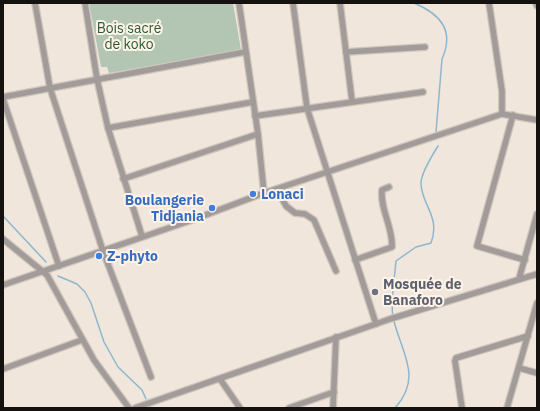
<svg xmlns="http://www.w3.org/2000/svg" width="540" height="411" font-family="'IBM Plex Sans',sans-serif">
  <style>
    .green { fill: #b2c6b3 }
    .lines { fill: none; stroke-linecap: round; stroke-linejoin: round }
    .stream { stroke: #8cb7cf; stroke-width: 1.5 }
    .minor-casing { stroke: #cec4bb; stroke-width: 8 }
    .minor { stroke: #a19b99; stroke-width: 5.5 }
    .shop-dot { fill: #3f7fe0; stroke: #fff3e9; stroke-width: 1.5 }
    .worship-dot { fill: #6b7280; stroke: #fff3e9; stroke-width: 1.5 }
    .labels { text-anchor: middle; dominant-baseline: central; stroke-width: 4; stroke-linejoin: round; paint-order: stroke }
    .park-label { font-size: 14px; fill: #295a2f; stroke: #fff3e9 }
    .shop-label { font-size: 14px; font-weight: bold; fill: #366cbe; stroke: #fff3e9; text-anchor: start }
    .worship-label { font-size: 14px; font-weight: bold; fill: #5b616d; stroke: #fff3e9; text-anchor: start }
  </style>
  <rect width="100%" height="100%" fill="#f1e6dc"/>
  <polygon class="green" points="89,3 233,3 241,50 109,73 107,67 101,67"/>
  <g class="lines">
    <g class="stream">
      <path d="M 414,3 C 440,14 455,30 442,59 L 436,132"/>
      <polyline points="3,216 46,262"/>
      <polyline points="58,276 77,284 85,292 91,303 104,342 118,367 142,390 146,399"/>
      <path d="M 395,408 C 424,376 400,351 393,317 C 390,304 395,275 396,261 L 416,247 L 431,243 C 441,216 421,205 421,183 C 421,174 433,154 438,146"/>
    </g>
    <defs>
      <g id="minor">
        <polyline points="35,3 50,88 103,251 151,377"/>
        <polyline points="85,3 97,79 108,128 142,236"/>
        <polyline points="239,3 258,134 264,193"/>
        <polyline points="293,3 307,108 376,324"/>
        <polyline points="340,3 352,101"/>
        <polyline points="489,3 502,91 502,114"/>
        <polyline points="536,3 537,6"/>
        <polyline points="346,52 425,47"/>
        <polyline points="3,97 245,52"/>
        <polyline points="3,99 59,266"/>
        <polyline points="513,115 477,246 525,260"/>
        <polyline points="255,116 423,92"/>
        <polyline points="108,128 253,102"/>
        <polyline points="123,179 258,134"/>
        <polyline points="277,189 286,206 295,213 305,214 314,220 336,271"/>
        <polyline points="3,239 47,275 94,360 129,408"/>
        <path d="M 355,260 L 392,247 C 393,227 380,210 382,190 L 389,187"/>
        <polyline points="519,279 537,214"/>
        <polyline points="3,285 195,219 264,193 502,114 537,120"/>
        <polyline points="519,368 537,373"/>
        <polyline points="3,369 82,340"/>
        <polyline points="220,379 240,408"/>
        <polyline points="135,408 390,319 537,274"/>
        <polyline points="289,408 334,392"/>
        <polyline points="333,408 336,337"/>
        <polyline points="462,408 455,361 456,358 528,336"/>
        <polyline points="507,408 537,303"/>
      </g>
    </defs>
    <use href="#minor" class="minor-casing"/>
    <use href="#minor" class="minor"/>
  </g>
  <g class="shop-dot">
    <circle cx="253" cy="194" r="4"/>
    <circle cx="212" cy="208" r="4"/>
    <circle cx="99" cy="256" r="4"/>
  </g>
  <circle class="worship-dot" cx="375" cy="292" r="4"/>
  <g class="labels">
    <g class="park-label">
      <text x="129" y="28">Bois sacré<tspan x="129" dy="16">de koko</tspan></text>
    </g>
    <g class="shop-label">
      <text x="261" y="194">Lonaci</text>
      <text x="204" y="200" text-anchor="end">Boulangerie<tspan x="204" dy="16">Tidjania</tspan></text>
      <text x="107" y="256">Z-phyto</text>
    </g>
    <g class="worship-label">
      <text x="383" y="284">Mosquée de<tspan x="383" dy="16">Banaforo</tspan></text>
    </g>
  </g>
  <rect width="540" height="411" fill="none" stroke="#14110e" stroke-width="8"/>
</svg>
